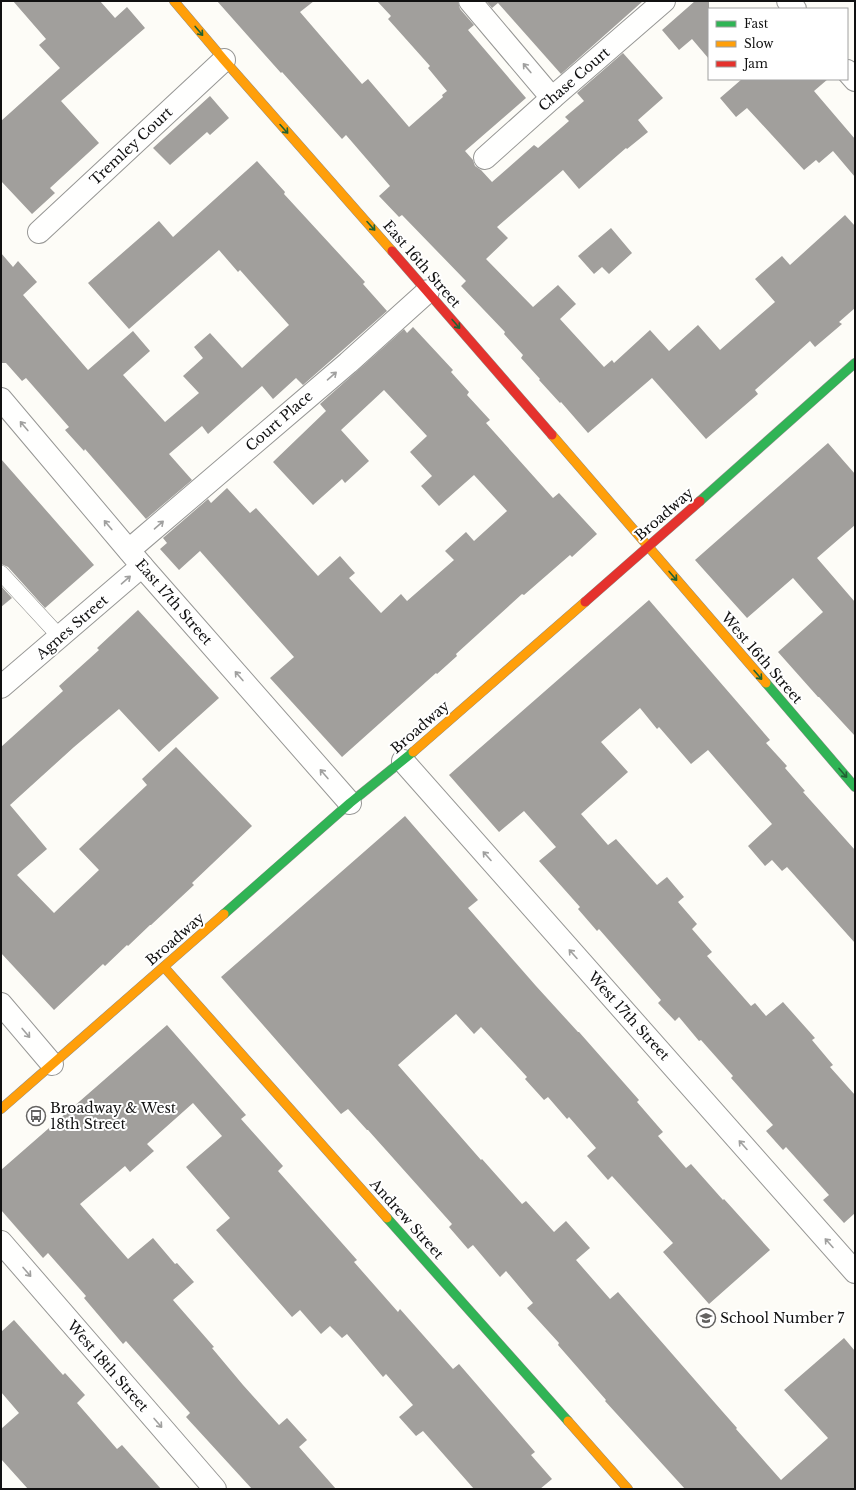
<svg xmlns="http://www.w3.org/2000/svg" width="856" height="1490" font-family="'Libre Baskerville',serif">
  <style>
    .building { fill: #a19f9c }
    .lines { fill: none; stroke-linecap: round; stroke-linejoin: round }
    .lane-casing { stroke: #979795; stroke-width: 16 }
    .street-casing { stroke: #979795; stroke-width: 24 }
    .fast-casing { stroke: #8e8d8b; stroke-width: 10 }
    .slow-casing { stroke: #8e8d8b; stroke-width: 10 }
    .jam-casing { stroke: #8e8d8b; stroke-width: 10 }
    .lane { stroke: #fffffe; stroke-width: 15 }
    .street { stroke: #fffffe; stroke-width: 22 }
    .fast { stroke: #30b455; stroke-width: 9 }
    .slow { stroke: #ff9f0a; stroke-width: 9 }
    .jam { stroke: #e5322d; stroke-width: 9 }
    .oneway { stroke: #206233 }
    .oneway2 { stroke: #a0a09f }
    .labels { text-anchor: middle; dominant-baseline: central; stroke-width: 4; stroke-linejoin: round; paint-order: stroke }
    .street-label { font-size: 14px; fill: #111; stroke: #fff }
    .poi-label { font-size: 14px; fill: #111; stroke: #fff; text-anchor: start }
  </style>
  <rect width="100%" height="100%" fill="#fdfcf7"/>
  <g class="building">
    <polygon points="13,1 100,1 115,18 127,7 145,28 61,101 99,143 50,188 55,193 32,214 1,181 1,121 60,68 39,45 46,39"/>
    <polygon points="217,1 314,1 300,12 362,84 368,79 409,127 443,97 442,95 447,91 428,68 430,66 388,19 391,16 377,1 458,1 460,9 474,25 468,30 526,98 465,151 473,160 475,166 481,170 492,182 534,145 538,148 569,121 565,117 584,101 577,93 623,53 663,98 638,120 648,132 627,149 626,148 579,189 563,170 497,227 508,238 486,259 533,307 558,285 576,304 560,319 604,367 612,360 614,363 650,330 669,351 698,325 720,350 775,302 755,279 782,256 790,265 845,215 855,226 855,308 839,322 842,324 815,347 810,341 755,390 758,394 706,439 652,378 588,433 561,402 560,403 539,380 540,379 521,358 523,355 504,334 505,332 461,286 466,281 402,215 399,217 379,196 390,186 346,135 342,139 282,72 281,73"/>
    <polygon points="486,1 643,1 561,74 498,3 492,8"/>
    <polygon points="695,1 709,1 709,59 692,39 679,50 662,30"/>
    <polygon points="742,79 828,79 814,91 855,139 855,177 833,151 819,163 816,160 804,170 747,108 736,117 720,98"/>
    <polygon points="210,96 229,118 210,135 207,132 170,165 153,148"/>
    <polygon points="257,161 285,192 284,194 365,282 363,284 387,311 303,385 296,378 273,399 262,386 208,434 202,426 169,454 192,480 146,519 85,449 84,451 65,430 69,427 26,378 22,381 6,363 1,363 1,253 13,267 18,261 37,282 23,295 88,370 133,331 150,351 123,375 165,422 199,393 183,376 203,358 194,347 210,333 242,368 289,325 240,270 238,272 219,250 129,329 88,283 159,221 173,237"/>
    <polygon points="611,228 632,253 609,274 602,267 594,274 578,256"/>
    <polygon points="413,327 453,370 451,372 469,392 467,395 490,420 486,423 553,498 559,493 597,534 572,557 570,555 524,595 522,594 456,654 457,656 437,674 436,673 342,757 270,678 294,657 200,551 179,570 160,549 167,543 163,538 208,499 211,503 227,488 250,513 256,508 318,576 340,556 355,573 349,578 381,613 401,594 407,601 454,560 445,551 466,532 474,541 507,511 474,475 439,506 421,486 432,476 410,452 427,436 384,390 341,430 369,461 345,483 342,479 313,505 273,462 326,411 320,404 404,329 407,333"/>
    <polygon points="828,443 855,474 855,525 817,558 855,602 855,736 819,697 818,697 778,652 823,612 793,578 747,618 695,560"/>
    <polygon points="1,459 94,565 45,608 8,567 1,564"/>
    <polygon points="1,586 12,598 1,607"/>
    <polygon points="649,600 770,740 766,743 787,766 785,768 805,791 803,792 855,850 855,943 787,867 782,871 772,860 765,866 748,846 772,824 708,750 691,764 659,727 657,729 640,708 601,742 628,772 581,814 608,845 616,839 657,885 667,877 684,897 678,902 697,924 692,929 712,952 707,956 751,1006 755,1003 766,1016 783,1002 815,1038 812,1040 833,1065 830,1067 855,1095 855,1213 844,1223 823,1200 829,1195 786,1147 783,1150 766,1131 773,1125 731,1078 733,1076 701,1040 699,1041 679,1017 675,1021 658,1003 661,1000 599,929 597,931 578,909 580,907 539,861 556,847 524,811 499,832 449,775"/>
    <polygon points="138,610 219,698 159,752 119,709 74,747 10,805 47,849 17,875 54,913 99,870 79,849 147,785 142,779 176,747 252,826 192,883 194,885 151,925 150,925 128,946 127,945 105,966 103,964 54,1010 1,953 1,747 63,691 59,686 99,650 97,648"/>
    <polygon points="405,816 478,900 468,908 536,986 578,1032 579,1032 639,1100 637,1102 663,1132 658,1136 686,1168 691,1164 723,1200 724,1199 770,1250 709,1304 663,1252 673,1243 612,1176 608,1180 587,1156 596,1148 569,1117 567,1119 548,1097 544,1100 525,1079 527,1077 481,1027 474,1034 456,1014 398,1065 481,1160 482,1159 522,1204 526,1201 554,1232 566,1221 590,1248 576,1260 610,1299 618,1292 722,1411 737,1428 736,1429 781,1480 828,1438 784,1390 844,1338 855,1351 855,1489 685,1489 605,1401 606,1400 558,1345 559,1343 527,1308 533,1303 506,1271 500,1277 473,1245 468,1249 449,1227 452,1224 368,1130 367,1130 348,1109 341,1114 221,977"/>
    <polygon points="167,1025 246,1115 241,1119 283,1166 278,1171 357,1260 354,1262 398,1312 400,1309 453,1369 459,1364 535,1452 531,1455 552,1479 540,1489 474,1489 423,1431 416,1436 399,1417 413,1405 386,1374 383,1377 347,1334 342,1338 330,1326 321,1334 300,1310 292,1317 216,1230 230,1218 186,1167 222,1136 193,1103 147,1144 154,1151 130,1172 125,1166 80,1204 128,1259 153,1238 175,1264 177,1263 194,1282 173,1300 214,1347 212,1348 243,1385 279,1425 287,1418 307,1440 299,1447 336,1489 252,1489 186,1417 190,1413 126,1341 123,1344 84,1298 86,1296 48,1253 43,1258 1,1210 1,1170"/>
    <polygon points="14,1320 63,1375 65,1373 85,1395 77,1403 117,1449 122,1445 161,1489 28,1489 1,1459 1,1429 19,1413 1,1392 1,1332"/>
  </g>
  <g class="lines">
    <defs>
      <polyline id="lane" points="1,573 60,637"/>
      <g id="street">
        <polyline points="470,1 552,98"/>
        <polyline points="788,1 795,9"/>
        <polyline points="847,71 855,80"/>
        <polyline points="485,158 552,98 664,1"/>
        <polyline points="39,232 224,60"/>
        <polyline points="1,399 142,566 350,803"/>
        <polyline points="129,550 348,363 428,291"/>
        <polyline points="1,687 142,566"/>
        <polyline points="403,761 855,1272"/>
        <polyline points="1,1004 52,1064"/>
        <polyline points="1,1242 215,1489"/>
      </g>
      <g id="fast">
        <polyline points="700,501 855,363"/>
        <polyline points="766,683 855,787"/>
        <polyline points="224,914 350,803 413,752"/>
        <polyline points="387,1218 568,1421"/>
      </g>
      <g id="slow">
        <polyline points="174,1 224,60 392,251"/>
        <polyline points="552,435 766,683"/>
        <polyline points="413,752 585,602"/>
        <polyline points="164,967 387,1218"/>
        <polyline points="1,1109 224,914"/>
        <polyline points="568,1421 628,1489"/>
      </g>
      <g id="jam">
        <polyline points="392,251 552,435"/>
        <polyline points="585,602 700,501"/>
      </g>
    </defs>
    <use href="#lane" class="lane-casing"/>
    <use href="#street" class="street-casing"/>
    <use href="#fast" class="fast-casing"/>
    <use href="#slow" class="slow-casing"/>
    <use href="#jam" class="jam-casing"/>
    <use href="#lane" class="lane"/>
    <use href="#street" class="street"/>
    <use href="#fast" class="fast"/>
    <use href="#slow" class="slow"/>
    <use href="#jam" class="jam"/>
  </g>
  <defs><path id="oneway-shaft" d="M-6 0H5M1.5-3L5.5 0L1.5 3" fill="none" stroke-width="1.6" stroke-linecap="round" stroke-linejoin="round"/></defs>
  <g class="oneway">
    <use href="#oneway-shaft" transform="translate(199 31) rotate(50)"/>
    <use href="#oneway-shaft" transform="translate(284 129) rotate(48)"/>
    <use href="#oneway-shaft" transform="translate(371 226) rotate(48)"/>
    <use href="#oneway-shaft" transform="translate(456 324) rotate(49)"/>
    <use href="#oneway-shaft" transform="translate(673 576) rotate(49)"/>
    <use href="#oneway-shaft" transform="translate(758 675) rotate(49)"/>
    <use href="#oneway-shaft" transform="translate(843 773) rotate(49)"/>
  </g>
  <g class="oneway2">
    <use href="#oneway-shaft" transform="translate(527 68) rotate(-130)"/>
    <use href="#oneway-shaft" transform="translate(332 376) rotate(-41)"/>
    <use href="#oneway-shaft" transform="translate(24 426) rotate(-130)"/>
    <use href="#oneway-shaft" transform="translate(108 525) rotate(-130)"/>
    <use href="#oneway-shaft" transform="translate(159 525) rotate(-41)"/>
    <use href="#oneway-shaft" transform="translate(126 580) rotate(-41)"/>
    <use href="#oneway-shaft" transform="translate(239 676) rotate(-131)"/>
    <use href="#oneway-shaft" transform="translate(324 774) rotate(-131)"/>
    <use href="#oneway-shaft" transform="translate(487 856) rotate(-132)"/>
    <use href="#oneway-shaft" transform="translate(573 954) rotate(-132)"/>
    <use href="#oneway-shaft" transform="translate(26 1033) rotate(50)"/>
    <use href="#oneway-shaft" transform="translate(743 1145) rotate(-132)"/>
    <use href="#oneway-shaft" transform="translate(829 1243) rotate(-132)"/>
    <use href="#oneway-shaft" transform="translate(27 1272) rotate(49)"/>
    <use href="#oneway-shaft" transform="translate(158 1423) rotate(49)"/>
  </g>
  <defs>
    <symbol id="bus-ring" viewBox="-11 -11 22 22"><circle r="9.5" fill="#fff" stroke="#646362" stroke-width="1.5"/><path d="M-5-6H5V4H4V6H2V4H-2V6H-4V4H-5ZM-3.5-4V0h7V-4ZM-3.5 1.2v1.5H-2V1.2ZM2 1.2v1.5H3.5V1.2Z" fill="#646362"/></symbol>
    <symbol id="school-ring" viewBox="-11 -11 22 22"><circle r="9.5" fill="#fff" stroke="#646362" stroke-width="1.5"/><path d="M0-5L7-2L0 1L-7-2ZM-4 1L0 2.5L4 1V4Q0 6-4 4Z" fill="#646362"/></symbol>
  </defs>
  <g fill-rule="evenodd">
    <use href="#bus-ring" x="25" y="1105" width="22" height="22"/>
    <use href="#school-ring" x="695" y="1307" width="22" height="22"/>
  </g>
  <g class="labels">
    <g class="street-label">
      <text transform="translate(574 79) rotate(-41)">Chase Court</text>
      <text transform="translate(131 146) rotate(-43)">Tremley Court</text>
      <text transform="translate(422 264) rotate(49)">East 16th Street</text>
      <text transform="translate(279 421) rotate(-41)">Court Place</text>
      <text transform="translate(664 514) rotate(-41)">Broadway</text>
      <text transform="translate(174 602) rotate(49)">East 17th Street</text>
      <text transform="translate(72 627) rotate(-41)">Agnes Street</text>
      <text transform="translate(762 658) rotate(49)">West 16th Street</text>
      <text transform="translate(420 727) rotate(-41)">Broadway</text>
      <text transform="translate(175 939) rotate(-41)">Broadway</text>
      <text transform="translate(629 1016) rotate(48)">West 17th Street</text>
      <text transform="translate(407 1219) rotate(48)">Andrew Street</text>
      <text transform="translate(108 1366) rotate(49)">West 18th Street</text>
    </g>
    <g class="poi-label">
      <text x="50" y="1108">Broadway &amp; West<tspan x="50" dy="16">18th Street</tspan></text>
      <text x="720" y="1318">School Number 7</text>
    </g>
  </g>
  <rect width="856" height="1490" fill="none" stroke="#111111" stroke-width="4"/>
  <rect x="708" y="8" width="140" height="72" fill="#ffffff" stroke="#a0a0a0"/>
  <rect x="716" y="21" width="20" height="6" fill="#30b455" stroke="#a0a0a0"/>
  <text x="744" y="28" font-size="12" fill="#111111">Fast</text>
  <rect x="716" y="41" width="20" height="6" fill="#ff9f0a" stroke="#a0a0a0"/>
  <text x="744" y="48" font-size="12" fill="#111111">Slow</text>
  <rect x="716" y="61" width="20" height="6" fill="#e5322d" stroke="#a0a0a0"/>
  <text x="744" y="68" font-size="12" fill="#111111">Jam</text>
</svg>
